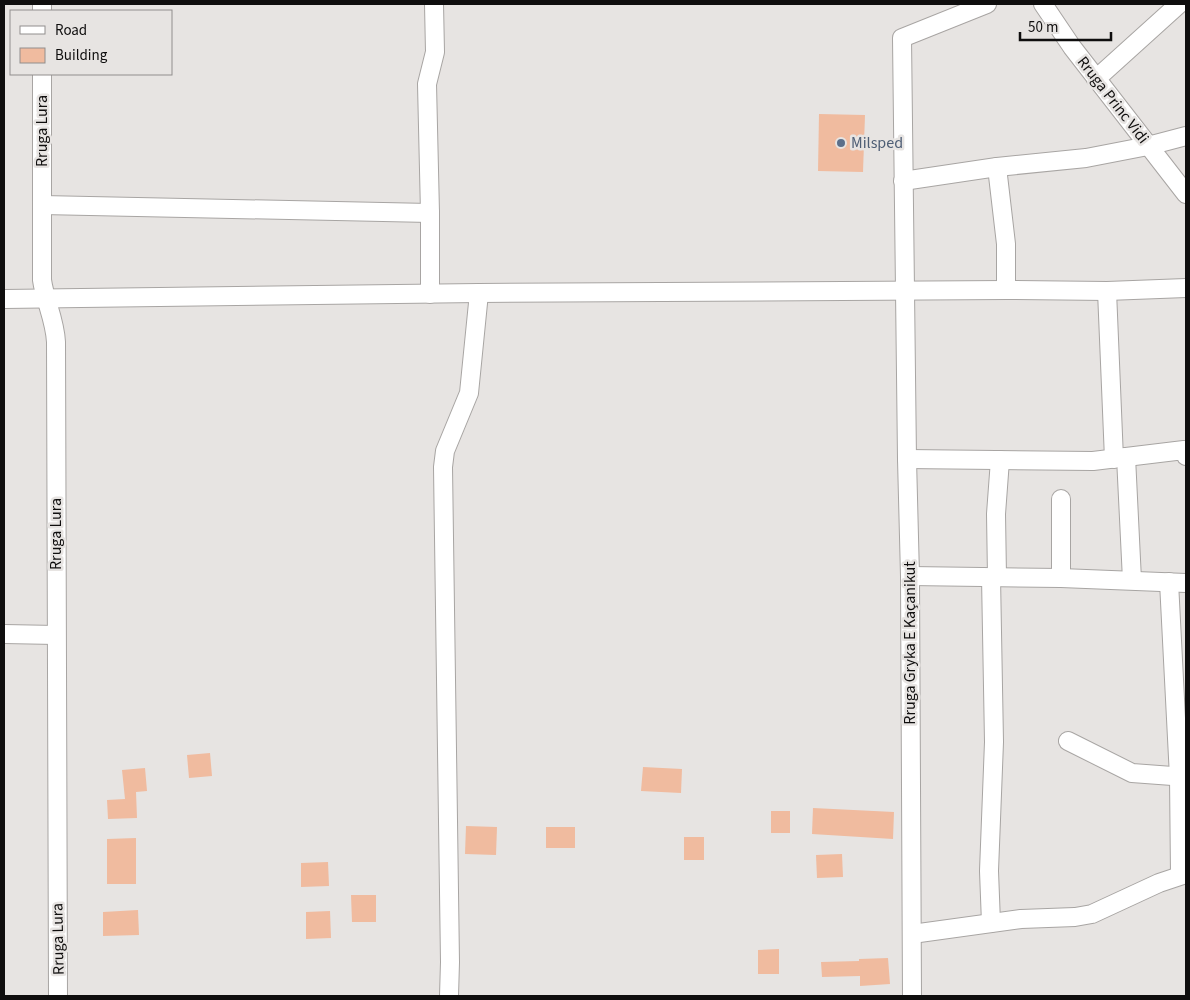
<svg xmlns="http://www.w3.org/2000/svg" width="1190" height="1000" font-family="'Source Sans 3',sans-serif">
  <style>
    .building { fill: #f0bb9f }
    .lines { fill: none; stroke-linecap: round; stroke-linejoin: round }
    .minor-casing { stroke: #a8a5a3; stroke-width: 20 }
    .minor { stroke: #fff; stroke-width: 18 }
    .service-dot { fill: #5c6f8a; stroke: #e7e4e2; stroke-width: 2 }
    .labels { text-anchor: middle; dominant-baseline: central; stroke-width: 5; stroke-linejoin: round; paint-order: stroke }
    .street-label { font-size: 16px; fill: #0f0e0e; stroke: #e7e4e2 }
    .service-label { font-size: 16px; fill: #4e5e75; stroke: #e7e4e2; text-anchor: start }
  </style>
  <rect width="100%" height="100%" fill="#e7e4e2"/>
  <g class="building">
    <polygon points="819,114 865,115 863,172 818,171"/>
    <polygon points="210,753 212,776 189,778 187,755"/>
    <polygon points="643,767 682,769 681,793 641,791"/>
    <polygon points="145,768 147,791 136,792 137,818 108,819 107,800 125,799 122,770"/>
    <polygon points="813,808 894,812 893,839 812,834"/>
    <rect x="771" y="811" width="19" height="22"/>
    <polygon points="466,826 497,827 496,855 465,854"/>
    <rect x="546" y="827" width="29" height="21"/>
    <rect x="684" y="837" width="20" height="23"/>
    <polygon points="136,838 136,884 107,884 107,839"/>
    <polygon points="842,854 843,877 817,878 816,855"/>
    <polygon points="328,862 329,886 301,887 301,863"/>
    <polygon points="351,895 376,895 376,922 352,922"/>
    <polygon points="138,910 139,935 103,936 103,912"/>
    <polygon points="330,911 331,938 306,939 306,912"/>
    <polygon points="779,949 779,974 758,974 758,950"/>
    <polygon points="888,958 890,984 860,986 860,976 822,977 821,962 859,961 859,959"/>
  </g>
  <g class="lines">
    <defs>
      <g id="minor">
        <polyline points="1043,4 1072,47 1186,194"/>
        <polyline points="42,11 42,4"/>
        <path d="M 42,74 L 42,280 C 45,301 55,320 56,342 L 58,996"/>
        <polyline points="1096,79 1179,4"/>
        <polyline points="997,167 1006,244 1006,290"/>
        <polyline points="903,181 997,167 1086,158 1148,146 1186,136"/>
        <polyline points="42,205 430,213"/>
        <polyline points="1107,291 1114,459"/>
        <polyline points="430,294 430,213 427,84 435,52 434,4"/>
        <polyline points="4,299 479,293 1006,290 1107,291 1186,288"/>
        <polyline points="1126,457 1132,580"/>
        <polyline points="907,459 1093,461 1184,450 1186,456"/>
        <polyline points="1061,499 1061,578"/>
        <polyline points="910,576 1061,578 1186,583"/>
        <polyline points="997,577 996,514 1000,460"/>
        <polyline points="1169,582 1179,777 1180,875"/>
        <polyline points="4,634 56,635"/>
        <polyline points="1068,741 1132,773 1186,777"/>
        <polyline points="991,923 989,871 994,742 991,577"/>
        <polyline points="912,934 1021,919 1075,917 1092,914 1159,883 1186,874"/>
        <polyline points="449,996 450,962 443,467 445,451 469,393 479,293"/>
        <polyline points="912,996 910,576 907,459 902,38 987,4"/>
      </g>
    </defs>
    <use href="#minor" class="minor-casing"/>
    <use href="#minor" class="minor"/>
  </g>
  <circle class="service-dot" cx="841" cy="143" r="5"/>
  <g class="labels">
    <g class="street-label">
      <text transform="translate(1113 100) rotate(52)">Rruga Princ Vidi</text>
      <text transform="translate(42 131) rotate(-90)">Rruga Lura</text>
      <text transform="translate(56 534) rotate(-90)">Rruga Lura</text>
      <text transform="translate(910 643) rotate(-90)">Rruga Gryka E Kaçanikut</text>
      <text transform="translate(58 939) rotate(-91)">Rruga Lura</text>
    </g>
    <g class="service-label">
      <text x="851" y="143">Milsped</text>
    </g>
  </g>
  <rect width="1190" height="1000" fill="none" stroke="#0f0e0e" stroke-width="10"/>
  <rect x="10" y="10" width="162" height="65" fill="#e7e4e2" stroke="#918e8d"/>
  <rect x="20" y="26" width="25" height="8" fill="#ffffff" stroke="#918e8d"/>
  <text x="55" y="35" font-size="15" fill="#0f0e0e">Road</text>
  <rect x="20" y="48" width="25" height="15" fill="#f0bb9f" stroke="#918e8d"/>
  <text x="55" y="60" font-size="15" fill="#0f0e0e">Building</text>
  <path d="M1020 32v8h91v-8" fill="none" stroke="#0f0e0e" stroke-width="2.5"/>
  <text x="1028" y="32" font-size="15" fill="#0f0e0e" stroke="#e7e4e2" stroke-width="4" paint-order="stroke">50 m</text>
</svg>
